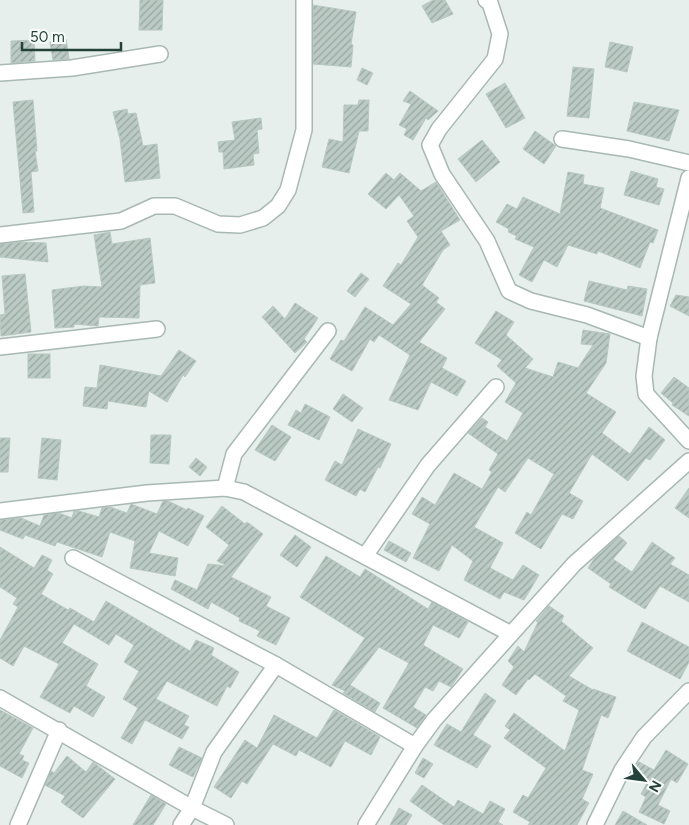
<svg xmlns="http://www.w3.org/2000/svg" width="689" height="825" font-family="Figtree,sans-serif">
  <style>
    .building { fill: url(#building-hatch); stroke: #b8c9c2 }
    .lines { fill: none; stroke-linecap: round; stroke-linejoin: round }
    .street-casing { stroke: #a8b8b2; stroke-width: 18 }
    .street { stroke: #fff; stroke-width: 15 }
  </style>
  <defs>
    <pattern id="building-hatch" width="6" height="6" patternUnits="userSpaceOnUse" patternTransform="scale(1.25)"><rect width="6" height="6" fill="#bbcac4"/><path d="M-1 1l2-2M0 6l6-6M5 7l2-2" fill="none" stroke="#98a6a0"/></pattern>
  </defs>
  <rect width="100%" height="100%" fill="#e6efeb"/>
  <g class="building">
    <polygon points="140,0 163,0 162,30 139,30"/>
    <polygon points="433,0 445,0 453,14 432,23 422,6"/>
    <polygon points="313,5 356,12 351,44 353,45 351,67 313,64"/>
    <polygon points="66,39 69,59 53,60 50,42"/>
    <polygon points="34,40 35,61 11,63 11,41"/>
    <polygon points="610,42 633,47 627,72 605,67"/>
    <polygon points="573,67 594,69 589,118 567,116"/>
    <polygon points="362,68 373,73 367,85 357,80"/>
    <polygon points="505,83 525,118 506,128 486,94"/>
    <polygon points="410,91 438,111 428,120 426,118 413,140 404,135 407,129 399,125 411,104 403,101"/>
    <polygon points="33,100 37,151 35,151 38,171 31,172 34,212 23,213 13,102"/>
    <polygon points="359,100 369,100 368,131 359,131 349,173 322,167 329,139 343,142 344,105 358,105"/>
    <polygon points="634,102 679,110 669,141 627,131"/>
    <polygon points="127,109 128,114 136,113 143,146 157,144 160,178 125,182 120,139 113,112"/>
    <polygon points="261,118 262,129 257,130 259,153 253,154 254,165 224,169 223,152 219,152 218,142 235,140 232,122"/>
    <polygon points="535,131 556,146 544,164 523,149"/>
    <polygon points="482,140 500,162 476,182 458,159"/>
    <polygon points="631,171 658,179 656,187 664,189 659,205 624,195"/>
    <polygon points="568,172 584,175 583,184 604,188 600,208 658,230 653,243 650,242 640,268 598,251 597,254 568,245 557,267 544,260 532,282 519,275 534,247 515,239 517,236 508,232 509,229 496,222 507,204 517,209 523,197 560,214"/>
    <polygon points="386,173 394,180 400,173 421,191 436,182 460,220 441,231 450,245 443,250 422,285 439,298 436,302 445,309 419,342 447,358 442,368 466,381 457,396 431,382 418,410 389,400 410,355 379,335 374,342 370,339 352,371 330,359 341,340 344,341 365,307 393,325 411,304 383,286 398,263 401,265 418,237 407,221 414,216 399,195 386,209 368,194"/>
    <polygon points="110,232 112,244 150,238 155,283 140,285 139,318 99,317 98,326 74,324 74,327 55,328 52,290 84,286 102,287 94,235"/>
    <polygon points="21,242 46,243 48,262 0,257 0,244"/>
    <polygon points="361,273 369,279 355,297 347,291"/>
    <polygon points="25,274 31,332 1,336 0,315 5,314 2,276"/>
    <polygon points="589,281 627,290 628,286 647,289 642,316 584,301"/>
    <polygon points="676,295 689,297 689,316 670,306"/>
    <polygon points="295,303 318,318 304,339 307,342 295,353 262,317 273,306 285,319"/>
    <polygon points="496,311 514,322 506,335 533,359 525,368 553,377 558,362 578,368 593,345 581,344 583,330 610,334 606,363 586,393 616,412 602,433 630,454 649,427 665,440 650,460 646,458 628,481 592,454 569,493 583,501 573,519 562,514 541,549 515,533 527,512 531,515 554,474 528,458 505,492 498,487 474,527 503,543 490,568 513,580 523,565 539,575 524,600 504,592 500,599 464,580 473,561 452,545 439,571 413,558 430,524 412,514 422,497 435,505 454,473 482,489 492,472 489,470 498,454 468,433 482,418 488,422 485,427 507,441 523,413 505,402 516,383 497,366 502,360 475,343"/>
    <polygon points="179,350 196,361 185,377 183,375 167,402 149,391 146,407 108,401 107,409 83,406 85,387 97,388 100,365 161,376"/>
    <rect x="28" y="354" width="22" height="24"/>
    <polygon points="674,377 689,388 689,416 672,405 673,403 661,393"/>
    <polygon points="343,394 363,408 352,422 333,409"/>
    <polygon points="305,404 330,417 319,440 288,425 296,410 301,413"/>
    <polygon points="272,425 291,437 275,461 255,450"/>
    <polygon points="358,429 391,444 380,468 378,467 365,492 360,489 356,496 325,480 335,461 342,465"/>
    <polygon points="151,435 171,435 169,464 150,463"/>
    <polygon points="0,438 10,438 8,472 0,472"/>
    <polygon points="42,438 61,440 57,480 38,478"/>
    <polygon points="196,458 207,467 200,476 189,467"/>
    <polygon points="689,488 689,518 675,508"/>
    <polygon points="163,501 168,501 187,510 188,508 204,516 188,546 159,531 149,553 178,558 175,576 130,568 135,541 110,532 102,557 57,542 55,546 25,535 23,539 0,530 0,520 21,518 40,526 44,515 59,513 72,518 74,511 79,511 99,517 102,508 110,507 127,513 131,504 157,514"/>
    <polygon points="222,506 245,524 247,522 263,534 231,577 271,597 266,606 290,618 276,645 257,636 260,631 239,621 240,618 211,602 208,609 171,589 175,580 197,590 208,564 228,566 217,561 229,545 206,527"/>
    <polygon points="295,535 311,547 297,567 280,555"/>
    <polygon points="619,536 627,543 613,559 632,572 652,542 675,558 670,564 689,575 689,602 660,586 645,609 609,587 611,584 588,568 594,559"/>
    <polygon points="389,541 411,553 406,562 384,550"/>
    <polygon points="0,547 34,568 42,555 52,560 47,570 53,574 41,594 68,610 70,608 94,622 106,601 190,651 196,640 214,648 211,655 239,672 230,688 227,686 217,706 167,681 156,699 189,716 184,725 189,727 182,739 145,720 132,744 121,738 138,708 123,699 139,671 124,662 134,645 116,634 109,645 74,624 62,643 98,664 86,686 105,697 93,717 74,706 70,713 40,697 59,664 24,646 13,666 0,658 0,640 18,607 13,604 17,598 0,587"/>
    <polygon points="326,556 360,577 365,569 428,609 432,602 468,622 459,638 433,625 423,645 463,669 451,687 439,681 433,691 425,687 413,707 426,715 417,728 383,708 409,663 379,647 350,685 380,703 375,712 343,693 345,691 332,685 365,638 300,597"/>
    <polygon points="549,606 564,616 561,621 593,648 569,676 593,690 593,689 616,697 608,718 601,715 582,770 593,774 582,799 589,803 577,825 528,825 530,822 513,812 523,795 528,798 546,768 504,738 510,730 505,726 514,713 565,751 579,710 563,701 566,696 535,674 529,680 528,679 516,695 502,685 514,667 508,661 518,646 524,652 538,622 536,621"/>
    <polygon points="642,622 689,647 689,662 680,679 627,651"/>
    <polygon points="485,693 496,701 473,735 491,746 477,768 434,745 447,724 461,732"/>
    <polygon points="0,710 33,728 19,754 24,756 22,760 29,763 22,778 0,766"/>
    <polygon points="334,710 380,737 371,755 345,741 331,767 299,750 296,756 273,744 247,784 242,781 231,798 214,787 245,740 257,748 274,715 317,738"/>
    <polygon points="179,747 202,758 193,777 169,765"/>
    <polygon points="666,750 688,764 677,783 671,779 658,805 670,811 664,824 639,812 646,797 641,794 648,781 632,772 639,762 654,770"/>
    <polygon points="67,756 86,772 93,762 115,779 83,818 61,802 65,796 45,785 51,771 54,773"/>
    <polygon points="423,758 433,764 424,778 415,773"/>
    <polygon points="422,785 454,807 458,800 483,814 490,801 505,809 498,822 503,825 444,825 410,801"/>
    <polygon points="151,795 166,804 153,825 133,825"/>
    <polygon points="399,808 412,815 406,825 390,825"/>
    <polygon points="623,811 647,825 615,825"/>
  </g>
  <g class="lines">
    <defs>
      <g id="street">
        <polyline points="486,0 490,3 500,34 495,59 439,129 430,145 442,174 487,241 509,291 531,301 587,315 649,338"/>
        <polyline points="0,73 72,68 160,54"/>
        <polyline points="562,139 629,149 689,163"/>
        <polyline points="689,178 649,338 644,376 646,394 689,441"/>
        <polyline points="0,235 121,221 154,206 175,206 218,224 240,225 263,218 278,206 288,190 304,130 304,0"/>
        <polyline points="0,347 157,329"/>
        <polyline points="225,488 234,454 328,331"/>
        <polyline points="0,511 147,493 225,488 244,492 511,634"/>
        <polyline points="365,556 428,465 496,387"/>
        <polyline points="73,558 276,665 415,746"/>
        <polyline points="0,698 192,808 226,825"/>
        <polyline points="18,825 59,730"/>
        <polyline points="181,825 192,808 214,752 276,665"/>
        <polyline points="366,825 415,746 434,720 574,564 689,461"/>
        <polyline points="595,825 622,770 644,737 689,691"/>
      </g>
    </defs>
    <use href="#street" class="street-casing"/>
    <use href="#street" class="street"/>
  </g>
  <g transform="translate(644 780) rotate(119)" stroke="#f7fbf9" stroke-width="4" paint-order="stroke">
  <path d="M0-4L9 19L0 12L-9 19Z" fill="#24423a"/>
  <text y="-8" font-size="14" font-weight="bold" text-anchor="middle" fill="#24423a">N</text>
  </g>
  <path d="M22 42v8h99v-8" fill="none" stroke="#24423a" stroke-width="2.5"/>
  <text x="30" y="42" font-size="15" fill="#24423a" stroke="#f7fbf9" stroke-width="4" paint-order="stroke">50 m</text>
</svg>
